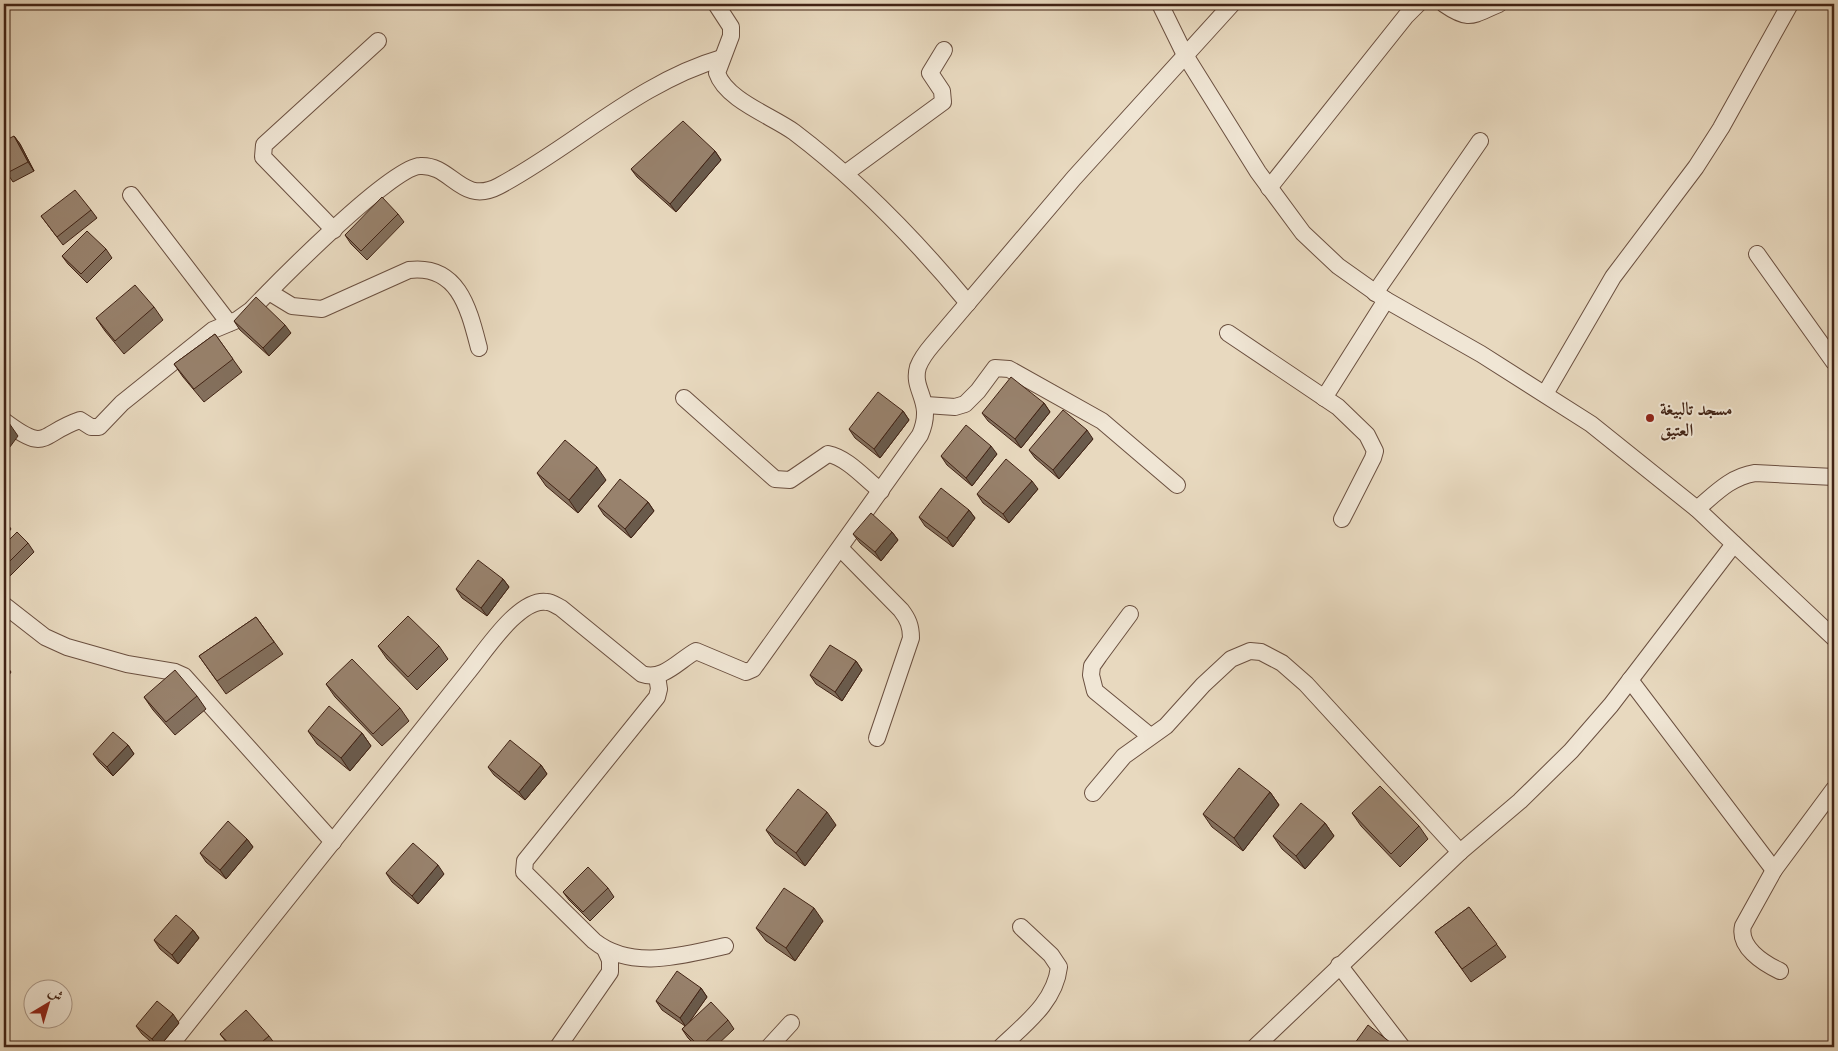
<svg xmlns="http://www.w3.org/2000/svg" width="1838" height="1051" font-family="'EB Garamond',Amiri,serif">
  <style>
    .lines { fill: none; stroke-linecap: round; stroke-linejoin: round }
    .street-casing { stroke: #6b5040; stroke-width: 18 }
    .street { stroke: #f0e6d5; stroke-width: 16 }
    .wall { fill: #83705e; stroke: #412315 }
    .shaded-wall { fill: #6a5b4c; stroke: #412315 }
    .building { fill: #98826d; stroke: #412315 }
    .poi-dot { fill: #8f2418; stroke: #f0e6d5; stroke-width: 2 }
    .labels { text-anchor: middle; dominant-baseline: central; stroke-width: 4; stroke-linejoin: round; paint-order: stroke }
    .poi-label { font-size: 18px; font-weight: bold; fill: #412315; stroke: #f0e6d5; text-anchor: start }
  </style>
  <rect width="100%" height="100%" fill="#e8d9bf"/>
  <filter id="stains"><feTurbulence type="fractalNoise" baseFrequency=".004" numOctaves="4"/><feColorMatrix values="0 0 0 0 .2 0 0 0 0 .09 0 0 0 0 .02 0 0 0 .5 -.17"/></filter>
  <radialGradient id="worn" r=".72"><stop offset=".6" stop-color="#630" stop-opacity="0"/><stop offset="1" stop-color="#630" stop-opacity=".3"/></radialGradient>
  <g class="lines">
    <defs>
      <g id="street">
        <path d="M 716,4 L 731,27 L 731,36 L 717,73 C 726,100 772,116 794,132 C 860,182 915,239 968,303"/>
        <polyline points="1160,4 1185,55 1258,172 1303,233 1338,266 1386,300 1481,354 1591,424 1697,509 1834,638"/>
        <path d="M 1444,4 C 1470,22 1472,15 1499,4"/>
        <polyline points="846,173 943,102 942,91 930,73 944,50"/>
        <polyline points="1269,188 1406,16 1418,4"/>
        <polyline points="131,195 229,323"/>
        <polyline points="334,230 263,157 264,145 378,41"/>
        <polyline points="1757,254 1834,362"/>
        <path d="M 269,292 L 292,306 L 322,309 L 409,270 C 459,264 469,310 479,348"/>
        <polyline points="1375,293 1480,141"/>
        <polyline points="1228,333 1338,407 1367,435 1375,451 1373,458 1342,519"/>
        <polyline points="1545,394 1613,277 1696,167 1721,128 1790,4"/>
        <path d="M 684,398 L 775,479 L 790,480 L 828,454 C 848,458 865,479 881,491"/>
        <polyline points="1324,398 1386,300"/>
        <polyline points="926,405 955,407 965,404 978,391 995,368 1009,369 1102,421 1177,485"/>
        <path d="M 4,421 C 48,454 39,434 80,420 L 91,427 L 99,427 L 122,403 L 213,330 L 237,320 L 251,310 C 276,284 391,167 420,166 C 452,164 461,206 499,186 C 574,146 639,82 722,58"/>
        <path d="M 1697,509 C 1715,494 1730,477 1755,473 L 1834,477"/>
        <path d="M 840,548 L 901,610 C 908,619 911,626 911,638 L 877,738"/>
        <polyline points="4,605 45,637 67,647 127,664 175,672 184,676 333,842"/>
        <polyline points="1130,614 1099,656 1092,666 1091,675 1095,691 1150,736"/>
        <path d="M 657,676 L 659,689 L 657,697 L 525,861 L 524,872 L 594,941 C 632,971 683,955 725,946"/>
        <polyline points="1630,680 1774,870 1834,789"/>
        <polyline points="1093,793 1124,756 1166,726 1203,685 1231,659 1250,651 1261,652 1282,663 1306,684 1460,852"/>
        <path d="M 1774,870 L 1743,926 C 1738,947 1763,963 1780,971"/>
        <polyline points="1339,965 1402,1047"/>
        <path d="M 169,1047 L 468,672 C 484,653 519,597 547,602 C 551,602 557,606 561,608 L 642,674 C 663,681 678,661 696,651 L 746,672 L 753,669 L 920,435 C 935,401 911,391 918,367 C 921,359 927,351 933,344 L 1074,178 L 1232,4"/>
        <polyline points="558,1047 610,972 610,960 605,949"/>
        <polyline points="769,1047 791,1023"/>
        <path d="M 1001,1047 C 1025,1024 1055,1002 1059,967 L 1051,955 L 1021,927"/>
        <polyline points="1255,1047 1460,852 1520,801 1571,751 1611,705 1734,544"/>
      </g>
    </defs>
    <use href="#street" class="street-casing"/>
    <use href="#street" class="street"/>
  </g>
  <g class="wall">
    <polygon points="14,136 20,144 34,171 13,182 7,173"/>
    <polygon points="715,151 721,160 676,212 637,177 631,169"/>
    <polygon points="91,210 97,218 63,245 41,216"/>
    <polygon points="398,214 404,222 367,260 351,244 345,235"/>
    <polygon points="106,249 112,258 87,283 68,264 62,256"/>
    <polygon points="154,307 163,320 124,354 105,331 96,318"/>
    <polygon points="234,321 291,333 269,356 240,330"/>
    <polygon points="215,334 242,372 204,402 183,377 174,364"/>
    <polygon points="1044,403 1050,412 1021,448 988,421 982,413"/>
    <polygon points="903,411 909,420 880,458 855,438 849,429"/>
    <polygon points="1093,439 1059,479 1035,458 1029,450"/>
    <polygon points="997,454 972,486 947,465 941,456"/>
    <polygon points="537,473 606,480 578,513 546,486"/>
    <polygon points="1038,489 1009,523 983,503 977,494"/>
    <polygon points="648,502 654,511 631,538 604,515 598,506"/>
    <polygon points="969,510 975,518 953,547 925,526 919,517"/>
    <polygon points="892,532 898,540 881,561 860,543 853,534"/>
    <polygon points="28,543 34,552 5,581 4,580 4,545"/>
    <polygon points="503,579 509,587 487,616 462,598 456,589"/>
    <polygon points="256,617 283,654 226,694 199,656"/>
    <polygon points="378,646 439,646 448,659 417,690 387,659"/>
    <polygon points="856,661 862,670 842,701 816,684 810,675"/>
    <polygon points="326,684 400,708 409,721 382,746 335,697"/>
    <polygon points="197,696 206,709 175,735 153,710 144,697"/>
    <polygon points="308,731 362,733 371,746 350,771 317,744"/>
    <polygon points="128,745 134,754 113,776 99,762 93,754"/>
    <polygon points="541,765 547,774 525,800 494,775 488,767"/>
    <polygon points="1270,792 1279,805 1243,851 1212,827 1203,814"/>
    <polygon points="1352,813 1419,826 1428,839 1400,867 1361,826"/>
    <polygon points="1325,823 1334,836 1305,869 1282,849 1273,836"/>
    <polygon points="836,825 805,866 775,843 766,830"/>
    <polygon points="247,839 253,847 226,879 206,862 200,853"/>
    <polygon points="386,873 444,874 418,904 392,882"/>
    <polygon points="608,888 614,897 590,921 569,900 563,892"/>
    <polygon points="1469,907 1506,957 1471,982 1435,932"/>
    <polygon points="823,921 795,961 766,941 756,928"/>
    <polygon points="193,930 199,938 178,964 160,949 154,940"/>
    <polygon points="701,988 707,997 688,1023 728,1020 734,1029 715,1047 697,1047 688,1038 682,1029 685,1026 662,1010 656,1001"/>
    <polygon points="179,1023 159,1047 157,1047 142,1034 136,1026"/>
    <polygon points="220,1034 269,1036 275,1044 272,1047 230,1047"/>
  </g>
  <g class="shaded-wall">
    <polygon points="14,136 20,144 34,171 28,162"/>
    <polygon points="715,151 721,160 676,212 670,204"/>
    <polygon points="285,325 291,333 269,356 263,348"/>
    <polygon points="1044,403 1050,412 1021,448 1015,439"/>
    <polygon points="903,411 909,420 880,458 874,449"/>
    <polygon points="9,423 18,436 4,455 4,430"/>
    <polygon points="1087,430 1093,439 1059,479 1053,470"/>
    <polygon points="991,446 997,454 972,486 966,478"/>
    <polygon points="597,467 606,480 578,513 569,500"/>
    <polygon points="1032,481 1038,489 1009,523 1003,514"/>
    <polygon points="648,502 654,511 631,538 625,529"/>
    <polygon points="969,510 975,518 953,547 947,538"/>
    <polygon points="5,520 11,529 4,538 4,522"/>
    <polygon points="892,532 898,540 881,561 875,552"/>
    <polygon points="503,579 509,587 487,616 481,608"/>
    <polygon points="856,661 862,670 842,701 835,692"/>
    <polygon points="5,664 11,672 4,683 4,665"/>
    <polygon points="362,733 371,746 350,771 341,758"/>
    <polygon points="128,745 134,754 113,776 107,767"/>
    <polygon points="541,765 547,774 525,800 519,792"/>
    <polygon points="1270,792 1279,805 1243,851 1234,838"/>
    <polygon points="827,812 836,825 805,866 796,853"/>
    <polygon points="1325,823 1334,836 1305,869 1296,856"/>
    <polygon points="247,839 253,847 226,879 220,870"/>
    <polygon points="438,865 444,874 418,904 412,896"/>
    <polygon points="814,908 823,921 795,961 786,948"/>
    <polygon points="193,930 199,938 178,964 172,955"/>
    <polygon points="701,988 707,997 686,1027 680,1018"/>
    <polygon points="173,1014 179,1023 159,1047 158,1047 152,1039"/>
  </g>
  <g class="building">
    <polygon points="683,121 715,151 670,204 631,169"/>
    <polygon points="14,136 28,162 7,173 4,167 4,141"/>
    <polygon points="75,190 91,210 57,237 41,216"/>
    <polygon points="382,197 398,214 361,251 345,235"/>
    <polygon points="87,231 106,249 81,274 62,256"/>
    <polygon points="135,285 154,307 115,341 96,318"/>
    <polygon points="256,297 285,325 263,348 234,321"/>
    <polygon points="215,334 233,359 194,389 174,364"/>
    <polygon points="1011,377 1044,403 1015,439 982,413"/>
    <polygon points="878,392 903,411 874,449 849,429"/>
    <polygon points="1063,410 1087,430 1053,470 1029,450"/>
    <polygon points="4,419 9,423 4,430"/>
    <polygon points="966,425 991,446 966,478 941,456"/>
    <polygon points="565,440 597,467 569,500 537,473"/>
    <polygon points="1006,459 1032,481 1003,514 977,494"/>
    <polygon points="620,479 648,502 625,529 598,506"/>
    <polygon points="941,488 969,510 947,538 919,517"/>
    <polygon points="871,513 892,532 875,552 853,534"/>
    <polygon points="17,532 28,543 4,567 4,545"/>
    <polygon points="478,560 503,579 481,608 456,589"/>
    <polygon points="408,616 439,646 408,677 378,646"/>
    <polygon points="256,617 274,642 217,681 199,656"/>
    <polygon points="830,645 856,661 835,692 810,675"/>
    <polygon points="352,659 400,708 373,734 326,684"/>
    <polygon points="175,670 197,696 166,722 144,697"/>
    <polygon points="329,706 362,733 341,758 308,731"/>
    <polygon points="113,732 128,745 107,767 93,754"/>
    <polygon points="510,740 541,765 519,792 488,767"/>
    <polygon points="1239,768 1270,792 1234,838 1203,814"/>
    <polygon points="1380,786 1419,826 1391,854 1352,813"/>
    <polygon points="798,789 827,812 796,853 766,830"/>
    <polygon points="1301,803 1325,823 1296,856 1273,836"/>
    <polygon points="228,821 247,839 220,870 200,853"/>
    <polygon points="413,843 438,865 412,896 386,873"/>
    <polygon points="588,867 608,888 583,912 563,892"/>
    <polygon points="784,888 814,908 786,948 756,928"/>
    <polygon points="1469,907 1497,944 1462,969 1435,932"/>
    <polygon points="176,915 193,930 172,955 154,940"/>
    <polygon points="677,971 701,988 680,1018 656,1001"/>
    <polygon points="157,1001 173,1014 152,1039 136,1026"/>
    <polygon points="711,1002 728,1020 700,1047 682,1029"/>
    <polygon points="246,1010 269,1036 256,1047 232,1047 220,1034"/>
    <polygon points="1368,1025 1395,1046 1394,1047 1352,1047"/>
  </g>
  <circle class="poi-dot" cx="1650" cy="418" r="5"/>
  <g class="labels">
    <g class="poi-label">
      <text x="1660" y="408">مسجد تالبيغة<tspan x="1660" dy="21">العتيق</tspan></text>
    </g>
  </g>
  <rect width="1838" height="1051" fill="none" stroke="#e8d9bf" stroke-width="20"/>
  <rect x="5" y="5" width="1828" height="1041" fill="none" stroke="#412315" stroke-width="2.5"/>
  <rect x="10" y="10" width="1818" height="1031" fill="none" stroke="#412315"/>
  <g transform="translate(48 1004) rotate(38)"><circle r="24" fill="#f0e6d5" stroke="#aa9888"/>
  <path d="M0-4L9 19L0 12L-9 19Z" fill="#8f2418"/>
  <text y="-8" font-size="14" font-weight="bold" text-anchor="middle" fill="#412315">ش</text>
  </g>
  <rect width="100%" height="100%" filter="url(#stains)"/>
  <rect width="100%" height="100%" fill="url(#worn)"/>
</svg>
